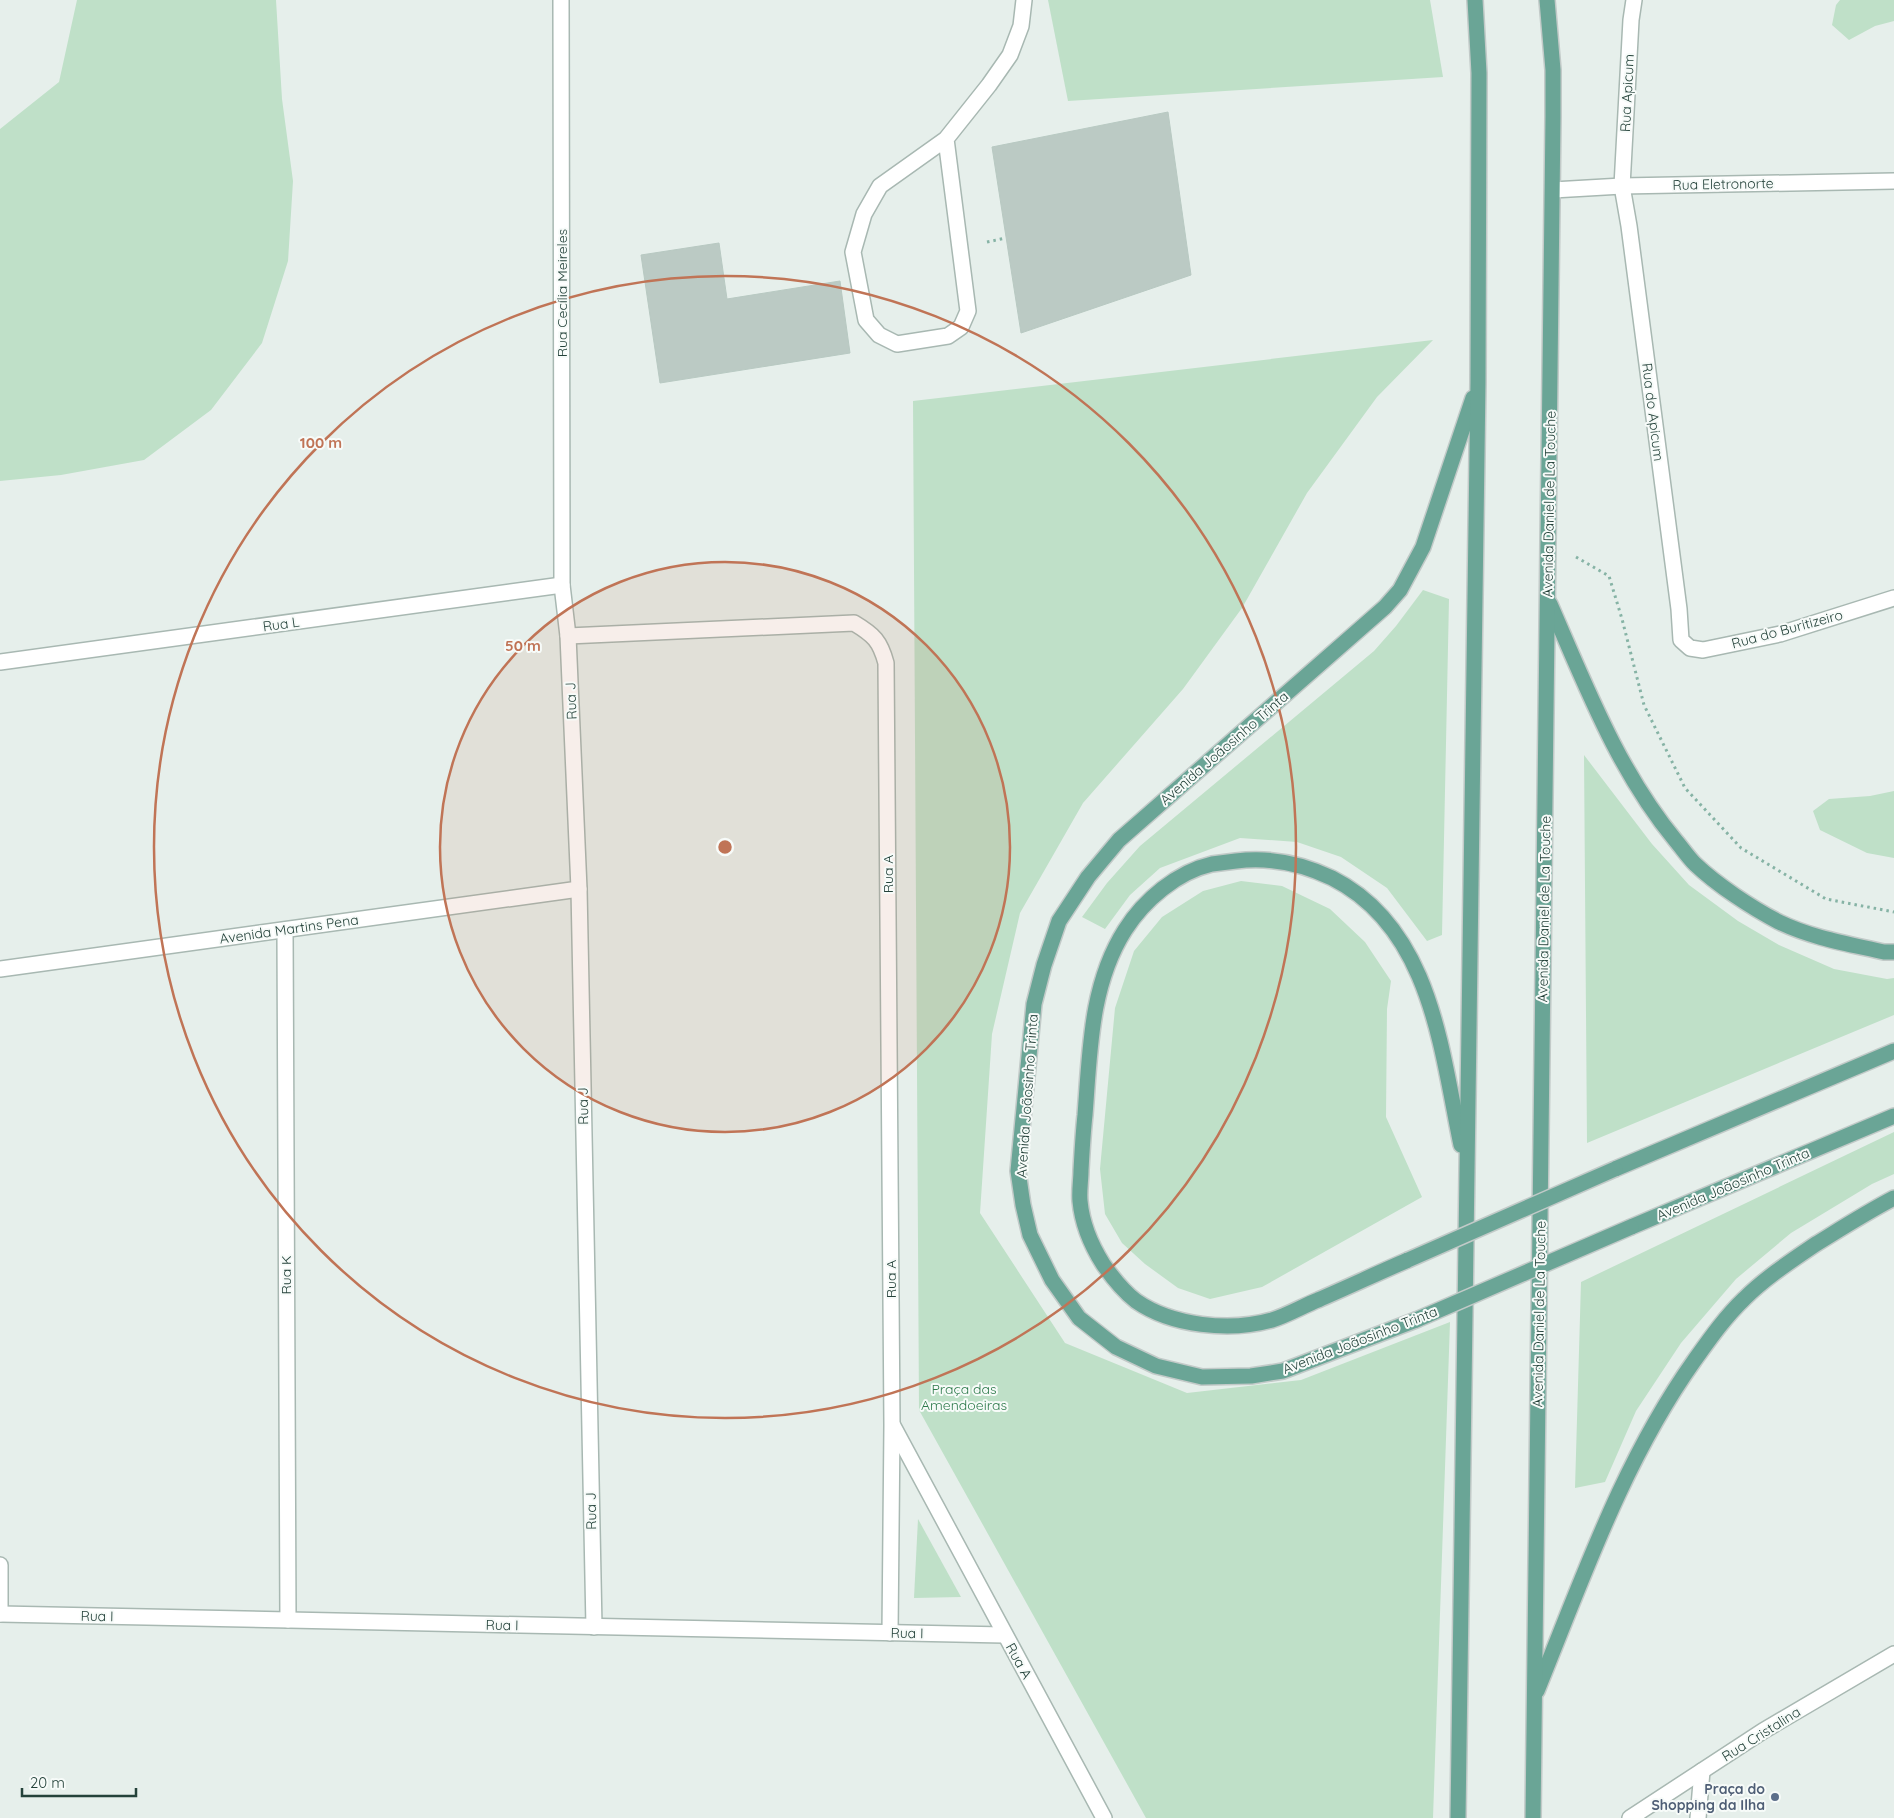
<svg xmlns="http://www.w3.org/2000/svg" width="1894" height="1818" font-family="Quicksand,sans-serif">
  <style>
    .green { fill: #bfe0c8 }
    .building { fill: #bbcac4; stroke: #b8c9c2 }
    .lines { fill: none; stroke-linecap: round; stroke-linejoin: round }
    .service-casing { stroke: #a8b8b2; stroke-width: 18 }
    .minor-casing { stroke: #a8b8b2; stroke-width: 18 }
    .tertiary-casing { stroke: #a8b8b2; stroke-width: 18 }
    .primary-casing { stroke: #c2cac8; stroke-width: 18 }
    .path { stroke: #86b3a5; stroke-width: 3; stroke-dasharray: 2.5 4; stroke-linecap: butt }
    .service { stroke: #fff; stroke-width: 15 }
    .minor { stroke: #fff; stroke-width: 15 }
    .tertiary { stroke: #fff; stroke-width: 15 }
    .primary { stroke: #6aa596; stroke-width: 15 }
    .primary-bridge-casing { stroke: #c2cac8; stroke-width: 18; stroke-linecap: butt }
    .primary-bridge { stroke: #6aa596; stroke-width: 15 }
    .ring { fill: none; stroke: #c07456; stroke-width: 2.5 }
    .service-dot { fill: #5c6f8a; stroke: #f7fbf9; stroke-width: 2 }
    .labels { text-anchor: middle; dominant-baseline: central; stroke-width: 4; stroke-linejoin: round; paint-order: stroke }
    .street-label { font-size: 14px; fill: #24423a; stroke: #f7fbf9 }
    .park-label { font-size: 14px; fill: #2d7a4b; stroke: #f7fbf9 }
    .service-label { font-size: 14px; font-weight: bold; fill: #4e5e75; stroke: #f7fbf9; text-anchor: end }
    .centre { fill: #c07456; stroke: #f7fbf9; stroke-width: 2.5 }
    .ring-label { font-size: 15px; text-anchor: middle; font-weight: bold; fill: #c07456; stroke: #f7fbf9; stroke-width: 4; stroke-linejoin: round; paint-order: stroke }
  </style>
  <rect width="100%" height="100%" fill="#e6efeb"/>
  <g class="green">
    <polygon points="77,0 276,0 282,99 293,181 288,261 262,343 211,410 144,460 61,475 0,481 0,129 59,82"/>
    <polygon points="1048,0 1430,0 1443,77 1068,101"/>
    <polygon points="1840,0 1894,0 1894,21 1875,26 1849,40 1832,25 1836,5"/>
    <polygon points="1433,340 1377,397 1307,493 1242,608 1183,689 1083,803 1020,913 992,1034 980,1213 1065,1343 1187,1393 1301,1380 1450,1322 1433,1818 1146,1818 919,1410 913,401"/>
    <polygon points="1423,590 1449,599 1442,935 1427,941 1387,888 1341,857 1297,842 1240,838 1160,868 1130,895 1105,929 1082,917 1107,883 1140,846 1374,651 1396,626"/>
    <polygon points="1584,755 1652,844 1689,885 1738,921 1779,945 1834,969 1887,979 1894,978 1894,1015 1587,1143"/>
    <polygon points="1894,791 1894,858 1867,853 1820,830 1813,811 1829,799 1870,796"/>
    <polygon points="1241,881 1282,886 1330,909 1365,942 1391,981 1387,1009 1386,1117 1422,1197 1262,1287 1210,1299 1178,1288 1145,1264 1122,1243 1105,1214 1100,1169 1115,1008 1134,951 1162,917 1203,891"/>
    <polygon points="1894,1132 1894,1174 1872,1184 1791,1233 1736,1279 1681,1343 1636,1411 1605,1482 1575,1488 1581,1282"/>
    <polygon points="918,1519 961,1597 914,1598"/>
  </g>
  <g class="building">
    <polygon points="1168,112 1191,275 1021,333 992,147"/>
    <polygon points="719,243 727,299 840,281 850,353 660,383 641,255"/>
  </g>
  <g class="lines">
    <defs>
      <g id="service">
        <polyline points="946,139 968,311 961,327 948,336 897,344 879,335 866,320 853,252 864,214 880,186 946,139 989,85 1010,55 1021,26 1024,0"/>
        <polyline points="1698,1818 1702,1771"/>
      </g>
      <g id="minor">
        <polyline points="1634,0 1631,20 1622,186 1629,226 1679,609 1681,640 1690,648 1703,650 1780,634 1894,598"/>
        <polyline points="1553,190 1622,186 1894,181"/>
        <path d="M 568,636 L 854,623 C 874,635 880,641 886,663 L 892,1425 L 890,1633"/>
        <polyline points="0,662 562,585"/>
        <polyline points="579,889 594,1627"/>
        <polyline points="285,930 288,1620"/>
        <polyline points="893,1426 1104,1818"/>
        <polyline points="0,1565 0,1614"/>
        <polyline points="0,1614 1004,1635"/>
      </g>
      <g id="tertiary">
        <polyline points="0,969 579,889 568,636 562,585 561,0"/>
        <polyline points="1630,1818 1763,1731 1894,1654"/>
      </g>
      <g id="primary">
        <path d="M 1550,604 C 1586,686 1618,771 1676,841 C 1682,848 1688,857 1695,864 C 1717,885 1752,908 1779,922 C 1812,938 1849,944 1884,952 L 1894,952"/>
        <polyline points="1615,1169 1894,1051"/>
        <polyline points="1631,1227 1894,1116"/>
        <path d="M 1408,1260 C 1378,1273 1348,1287 1318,1300 C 1303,1306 1288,1315 1272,1320 C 1230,1332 1172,1326 1136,1301 C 1123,1291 1112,1277 1103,1264 C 1091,1245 1082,1223 1080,1201 C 1079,1191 1081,1180 1081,1170 C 1082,1152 1083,1133 1085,1115 C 1090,1052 1090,985 1125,930 C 1144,900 1177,872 1212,864 C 1220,863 1228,862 1236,861 C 1269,857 1303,864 1332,878 C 1431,928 1441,1049 1461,1145"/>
        <polyline points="1416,1320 1283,1371 1251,1376 1202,1377 1156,1366 1116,1347 1079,1318 1052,1280 1030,1235 1023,1205 1018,1171 1034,1004 1044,965 1059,921 1088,877 1119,840 1385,607 1400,590 1423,547 1473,398"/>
        <path d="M 1537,1691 C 1583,1578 1623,1461 1694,1361 C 1709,1340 1725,1317 1744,1299 C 1765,1278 1791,1261 1816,1244 C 1842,1228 1867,1212 1894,1198"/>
        <polyline points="1458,1818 1478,382 1479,73 1475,0"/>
        <polyline points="1533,1818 1553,117 1553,70 1547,0"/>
      </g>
    </defs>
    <use href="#service" class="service-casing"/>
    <use href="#minor" class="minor-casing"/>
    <use href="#tertiary" class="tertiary-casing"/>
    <use href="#primary" class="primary-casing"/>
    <g class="path">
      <polyline points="987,242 1006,238"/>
      <polyline points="1576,557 1609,576 1622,619 1644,705 1685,788 1741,848 1826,899 1894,912"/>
    </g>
    <use href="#service" class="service"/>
    <use href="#minor" class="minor"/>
    <use href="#tertiary" class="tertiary"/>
    <use href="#primary" class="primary"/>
    <defs>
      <g id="primary-bridge">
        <polyline points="1408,1260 1615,1169"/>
        <polyline points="1416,1320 1631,1227"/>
      </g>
    </defs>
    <use href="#primary-bridge" class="primary-bridge-casing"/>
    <use href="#primary-bridge" class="primary-bridge"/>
  </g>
  <circle cx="725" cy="847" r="285" fill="#c07456" fill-opacity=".12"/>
  <g class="ring">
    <circle cx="725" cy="847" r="285"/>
    <circle cx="725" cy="847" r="571"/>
  </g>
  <circle class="service-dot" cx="1775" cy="1797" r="5"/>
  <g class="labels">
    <g class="street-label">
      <text transform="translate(1627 93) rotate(-87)">Rua Apicum</text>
      <text transform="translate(1723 184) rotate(-1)">Rua Eletronorte</text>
      <text transform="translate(562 293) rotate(-90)">Rua Cecília Meireles</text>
      <text transform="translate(1653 412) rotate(83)">Rua do Apicum</text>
      <text transform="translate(1549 504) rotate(-89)">Avenida Daniel de La Touche</text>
      <text transform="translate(281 624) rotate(-8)">Rua L</text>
      <text transform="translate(1787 629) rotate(-15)">Rua do Buritizeiro</text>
      <text transform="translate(571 701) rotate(-92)">Rua J</text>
      <text transform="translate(1224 748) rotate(-41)">Avenida Joãosinho Trinta</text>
      <text transform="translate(888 874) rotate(-90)">Rua A</text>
      <text transform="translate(1544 909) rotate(-89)">Avenida Daniel de La Touche</text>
      <text transform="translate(289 929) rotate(-8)">Avenida Martins Pena</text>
      <text transform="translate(1027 1096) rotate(-86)">Avenida Joãosinho Trinta</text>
      <text transform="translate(583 1106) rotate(-91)">Rua J</text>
      <text transform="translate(1733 1184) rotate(-23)">Avenida Joãosinho Trinta</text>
      <text transform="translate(286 1275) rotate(-90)">Rua K</text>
      <text transform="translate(891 1279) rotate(-90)">Rua A</text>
      <text transform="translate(1539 1314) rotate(-89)">Avenida Daniel de La Touche</text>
      <text transform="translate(1360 1340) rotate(-21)">Avenida Joãosinho Trinta</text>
      <text transform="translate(591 1511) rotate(-91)">Rua J</text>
      <text transform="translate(97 1616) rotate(1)">Rua I</text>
      <text transform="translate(502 1625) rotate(1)">Rua I</text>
      <text transform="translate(907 1633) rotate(1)">Rua I</text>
      <text transform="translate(1019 1661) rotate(61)">Rua A</text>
      <text transform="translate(1761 1734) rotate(-32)">Rua Cristalina</text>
    </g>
    <g class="park-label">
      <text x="964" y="1389">Praça das<tspan x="964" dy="16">Amendoeiras</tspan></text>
    </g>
    <g class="service-label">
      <text x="1765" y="1789">Praça do<tspan x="1765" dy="16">Shopping da Ilha</tspan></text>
    </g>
  </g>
  <circle cx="725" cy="847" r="8" class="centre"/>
  <g class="ring-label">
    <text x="321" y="448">100 m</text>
    <text x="523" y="651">50 m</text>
  </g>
  <path d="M22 1788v8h114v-8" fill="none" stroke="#24423a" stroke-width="2.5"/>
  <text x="30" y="1788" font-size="15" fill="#24423a" stroke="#f7fbf9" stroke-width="4" paint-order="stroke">20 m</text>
</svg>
